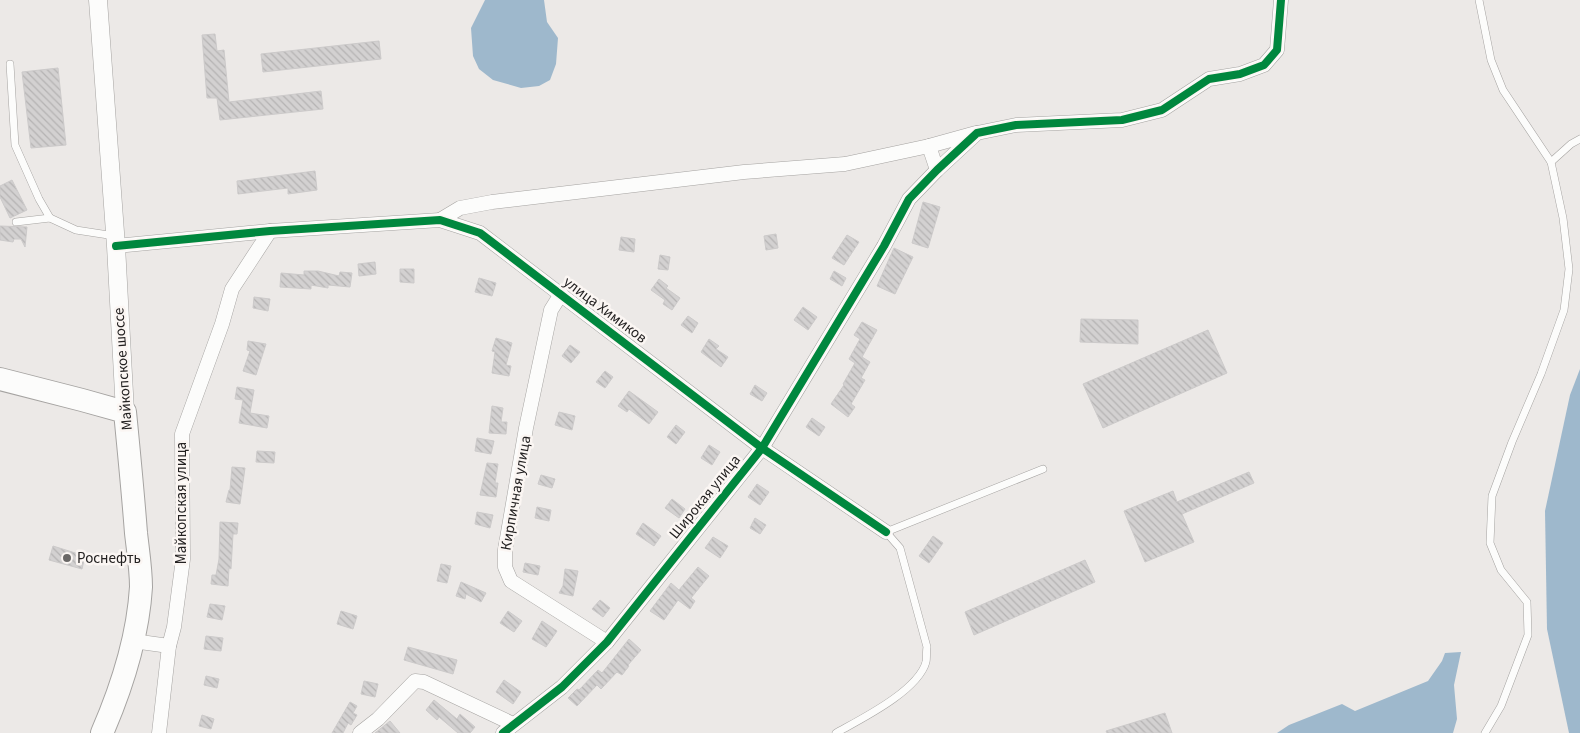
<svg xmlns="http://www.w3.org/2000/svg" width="1580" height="733" font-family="'Source Sans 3',sans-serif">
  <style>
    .water { fill: #9eb8cc }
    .building { fill: url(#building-back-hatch); stroke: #cccaca }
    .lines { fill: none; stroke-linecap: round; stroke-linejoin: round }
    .service-casing { stroke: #a5a3a1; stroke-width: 8 }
    .minor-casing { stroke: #a5a3a1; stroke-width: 15 }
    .tertiary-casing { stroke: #a5a3a1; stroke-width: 19 }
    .primary-casing { stroke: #a5a3a1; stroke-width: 24 }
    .service { stroke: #fcfcfb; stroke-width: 7 }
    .minor { stroke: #fcfcfb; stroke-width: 14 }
    .tertiary { stroke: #fcfcfb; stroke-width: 18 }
    .primary { stroke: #fcfcfb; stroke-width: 22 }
    .cycleway-casing { stroke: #fbf6f3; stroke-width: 11 }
    .cycleway { stroke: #00873e; stroke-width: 8 }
    .poi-dot { fill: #696766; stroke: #fbf6f3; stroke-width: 2 }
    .labels { text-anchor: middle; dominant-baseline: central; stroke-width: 5; stroke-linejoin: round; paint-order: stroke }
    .street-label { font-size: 15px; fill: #232121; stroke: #fbf6f3 }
    .poi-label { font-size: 15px; fill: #232121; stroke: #fbf6f3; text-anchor: start }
  </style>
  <defs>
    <pattern id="building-back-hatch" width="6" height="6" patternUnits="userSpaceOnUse" patternTransform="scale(1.25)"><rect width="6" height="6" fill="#d3d1d1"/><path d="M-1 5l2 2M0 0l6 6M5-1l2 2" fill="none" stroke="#b5b3b3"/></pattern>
  </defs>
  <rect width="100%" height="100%" fill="#ece9e7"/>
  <g class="water">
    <polygon points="485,0 544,0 547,22 558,38 556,64 550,80 539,86 521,88 493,80 479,69 473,56 471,28"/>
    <polygon points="1580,369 1580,733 1569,733 1547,629 1545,511 1570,395"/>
    <polygon points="1461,652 1454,685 1457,719 1453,733 1277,733 1289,725 1342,704 1355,711 1428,681 1442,661 1445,653"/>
  </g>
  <g class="building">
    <polygon points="215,34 217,51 224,50 229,102 321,91 323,109 220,120 217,98 207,98 202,35"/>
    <polygon points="379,41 381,59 263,72 261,54"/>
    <polygon points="58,68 66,145 31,148 22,72"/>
    <polygon points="315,171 317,190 288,194 288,188 238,194 237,181"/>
    <polygon points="12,180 27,210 10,218 0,197 0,186"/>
    <polygon points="923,202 940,207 928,248 912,243"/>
    <polygon points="0,226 27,227 25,247 21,239 14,239 13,242 0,240"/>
    <polygon points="776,234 778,248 766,250 764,236"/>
    <polygon points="847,235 859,242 844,265 832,258"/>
    <polygon points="621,237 635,239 634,252 619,250"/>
    <polygon points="894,248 913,257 895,294 877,286"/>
    <polygon points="660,255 670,257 668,270 658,269"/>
    <polygon points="375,262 376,274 359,276 358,264"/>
    <polygon points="400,269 414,269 414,283 400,282"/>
    <polygon points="304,271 318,271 339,276 340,272 352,273 350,287 328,285 328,288 311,285 311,289 280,287 281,273 304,275"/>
    <polygon points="834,271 846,278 842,286 830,279"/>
    <polygon points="479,278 496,283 492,296 475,292"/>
    <polygon points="659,279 668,286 666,288 680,298 672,310 663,304 665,300 651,290"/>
    <polygon points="254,297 270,299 268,311 253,308"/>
    <polygon points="803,307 817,317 808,330 794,320"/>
    <polygon points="688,316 698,323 692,333 681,325"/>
    <polygon points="1081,319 1138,320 1138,344 1080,342"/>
    <polygon points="862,322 877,330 862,357 870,362 861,378 865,380 851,404 855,407 848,417 831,404 844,385 843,384 855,363 849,359 860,339 854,335"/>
    <polygon points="1208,330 1227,373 1103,428 1083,384"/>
    <polygon points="496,338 512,343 506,365 511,366 509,376 492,373 495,352 492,351"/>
    <polygon points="709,339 719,346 716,349 728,357 721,367 701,352"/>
    <polygon points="248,341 266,344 256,375 243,371 250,351 247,350"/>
    <polygon points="570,345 580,352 571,363 562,356"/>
    <polygon points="605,371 613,377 605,388 596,382"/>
    <polygon points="755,385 767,393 762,401 750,394"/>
    <polygon points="237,387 254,390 250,413 269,416 267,428 239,423 243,400 235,399"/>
    <polygon points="629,391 658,412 649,424 629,409 627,412 618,406"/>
    <polygon points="492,406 503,408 501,422 507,422 506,434 489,433"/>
    <polygon points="559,412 575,416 572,430 555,425"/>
    <polygon points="812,418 825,427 819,436 806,427"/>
    <polygon points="676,425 685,432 676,444 667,437"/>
    <polygon points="477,438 494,441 491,454 475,451"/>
    <polygon points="709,445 720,452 712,465 701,458"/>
    <polygon points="257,451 275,452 274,463 256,462"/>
    <polygon points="487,463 498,464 495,483 498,483 496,497 480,495"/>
    <polygon points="232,467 245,468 240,504 226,502 229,490 230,490"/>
    <polygon points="1249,472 1254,483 1182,514 1194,542 1145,562 1124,511 1173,491 1177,502"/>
    <polygon points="541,475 555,479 552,488 538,484"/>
    <polygon points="757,484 769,492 760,505 748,497"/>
    <polygon points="672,499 685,509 679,518 665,508"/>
    <polygon points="537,507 551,510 549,521 535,518"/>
    <polygon points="477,512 493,515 490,528 475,524"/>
    <polygon points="755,518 766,525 760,534 750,528"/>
    <polygon points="220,522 238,523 237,534 233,534 231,569 229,568 228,586 211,584 212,575 216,575 219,559"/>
    <polygon points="643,523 661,536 654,546 636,534"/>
    <polygon points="933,536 943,543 929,563 919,556"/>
    <polygon points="713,537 728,546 720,558 705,548"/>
    <polygon points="53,546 85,556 82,569 49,560"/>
    <polygon points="1085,560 1095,582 974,635 965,612"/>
    <polygon points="525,563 540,566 538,575 523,572"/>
    <polygon points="441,564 451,566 447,583 437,581"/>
    <polygon points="698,567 709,576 691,598 695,601 690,609 678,600 664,620 650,611 671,583 679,590"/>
    <polygon points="565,569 578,571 573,596 559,593 563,586"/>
    <polygon points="461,582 486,593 481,602 466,594 465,599 456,596"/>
    <polygon points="600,600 610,608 603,617 592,609"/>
    <polygon points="210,604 225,606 222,620 207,617"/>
    <polygon points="341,611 357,616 353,629 337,624"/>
    <polygon points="508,611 522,621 514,632 500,623"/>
    <polygon points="542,621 557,631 546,647 532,639"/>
    <polygon points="206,636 223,638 221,651 204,649"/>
    <polygon points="629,639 641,650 628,665 629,666 622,675 617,672 601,689 597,685 577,706 568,698 577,689 579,690 598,670 602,673"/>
    <polygon points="408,647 457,660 453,674 404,660"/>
    <polygon points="206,676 219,679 217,688 204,685"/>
    <polygon points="504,680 521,692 513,704 496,692"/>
    <polygon points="364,681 378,684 375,697 361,694"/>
    <polygon points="434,700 457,719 460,714 475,727 470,733 458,733 439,717 437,720 426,710"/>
    <polygon points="350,702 357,706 353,713 357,715 351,725 348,723 343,733 332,733"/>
    <polygon points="1165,713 1172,733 1107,733 1106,731"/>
    <polygon points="202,715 214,719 211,729 199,726"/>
    <polygon points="390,721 400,733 375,733"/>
  </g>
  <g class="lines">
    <defs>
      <g id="service">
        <polyline points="1479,0 1491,60 1503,90 1551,162 1563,218 1569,269 1564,310 1541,374 1512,442 1492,496 1490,543 1501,570 1527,602 1528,635 1501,706 1485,733"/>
        <polyline points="10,64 15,145 39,199 50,218 76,230 115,236"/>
        <polyline points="1551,162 1571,144 1580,139"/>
        <polyline points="16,222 50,218"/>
        <path d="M 836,733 C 861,719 918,691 926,662 C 927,658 926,651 927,647 L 900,548 L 886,532 L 1043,469"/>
      </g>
      <g id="minor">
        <polyline points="929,146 976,133"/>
        <polyline points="440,220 460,208 492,202 744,172 845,164 929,146 937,170"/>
        <polyline points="116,246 270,231 440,220 480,233 762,448 886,532"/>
        <polyline points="561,294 551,310 526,428 505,550 505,567 511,581 607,642"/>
        <polyline points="133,641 169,646"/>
        <polyline points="159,733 169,646 174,627 183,559 182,434 222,324 232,289 270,231"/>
        <polyline points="360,733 378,719 415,681 424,682 513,724"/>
        <polyline points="503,733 562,687 607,642 762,448 884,246 909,199 937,170 977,133 1016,125 1122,120 1162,110 1209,79 1240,74 1264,65 1277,50 1281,0"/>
      </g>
      <polyline id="tertiary" points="98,0 116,246 125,412"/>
      <path id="primary" d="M 0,379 L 82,400 L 125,412 C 129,453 133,493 136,533 C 138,551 141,569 141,587 C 138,637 122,687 102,733"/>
    </defs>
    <use href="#service" class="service-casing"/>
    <use href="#minor" class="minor-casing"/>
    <use href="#tertiary" class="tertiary-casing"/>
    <use href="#primary" class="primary-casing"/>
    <use href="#service" class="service"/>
    <use href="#minor" class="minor"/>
    <use href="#tertiary" class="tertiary"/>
    <use href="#primary" class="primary"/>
    <defs>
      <g id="cycleway">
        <polyline points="116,246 270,231 440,220 480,233 762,448 886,532"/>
        <polyline points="503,733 562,687 607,642 762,448 884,246 909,199 937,170 977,133 1016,125 1122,120 1162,110 1209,79 1240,74 1264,65 1277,50 1281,0"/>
      </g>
    </defs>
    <use href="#cycleway" class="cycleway-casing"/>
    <use href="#cycleway" class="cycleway"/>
  </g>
  <circle class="poi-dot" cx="67" cy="558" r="5"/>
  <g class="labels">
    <g class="street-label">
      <text transform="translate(605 310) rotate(37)">улица Химиков</text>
      <text transform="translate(123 369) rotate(-94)">Майкопское шоссе</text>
      <text transform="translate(516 493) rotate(-80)">Кирпичная улица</text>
      <text transform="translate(705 497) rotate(-51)">Широкая улица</text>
      <text transform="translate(181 503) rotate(-90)">Майкопская улица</text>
    </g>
    <g class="poi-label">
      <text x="77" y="558">Роснефть</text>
    </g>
  </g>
</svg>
